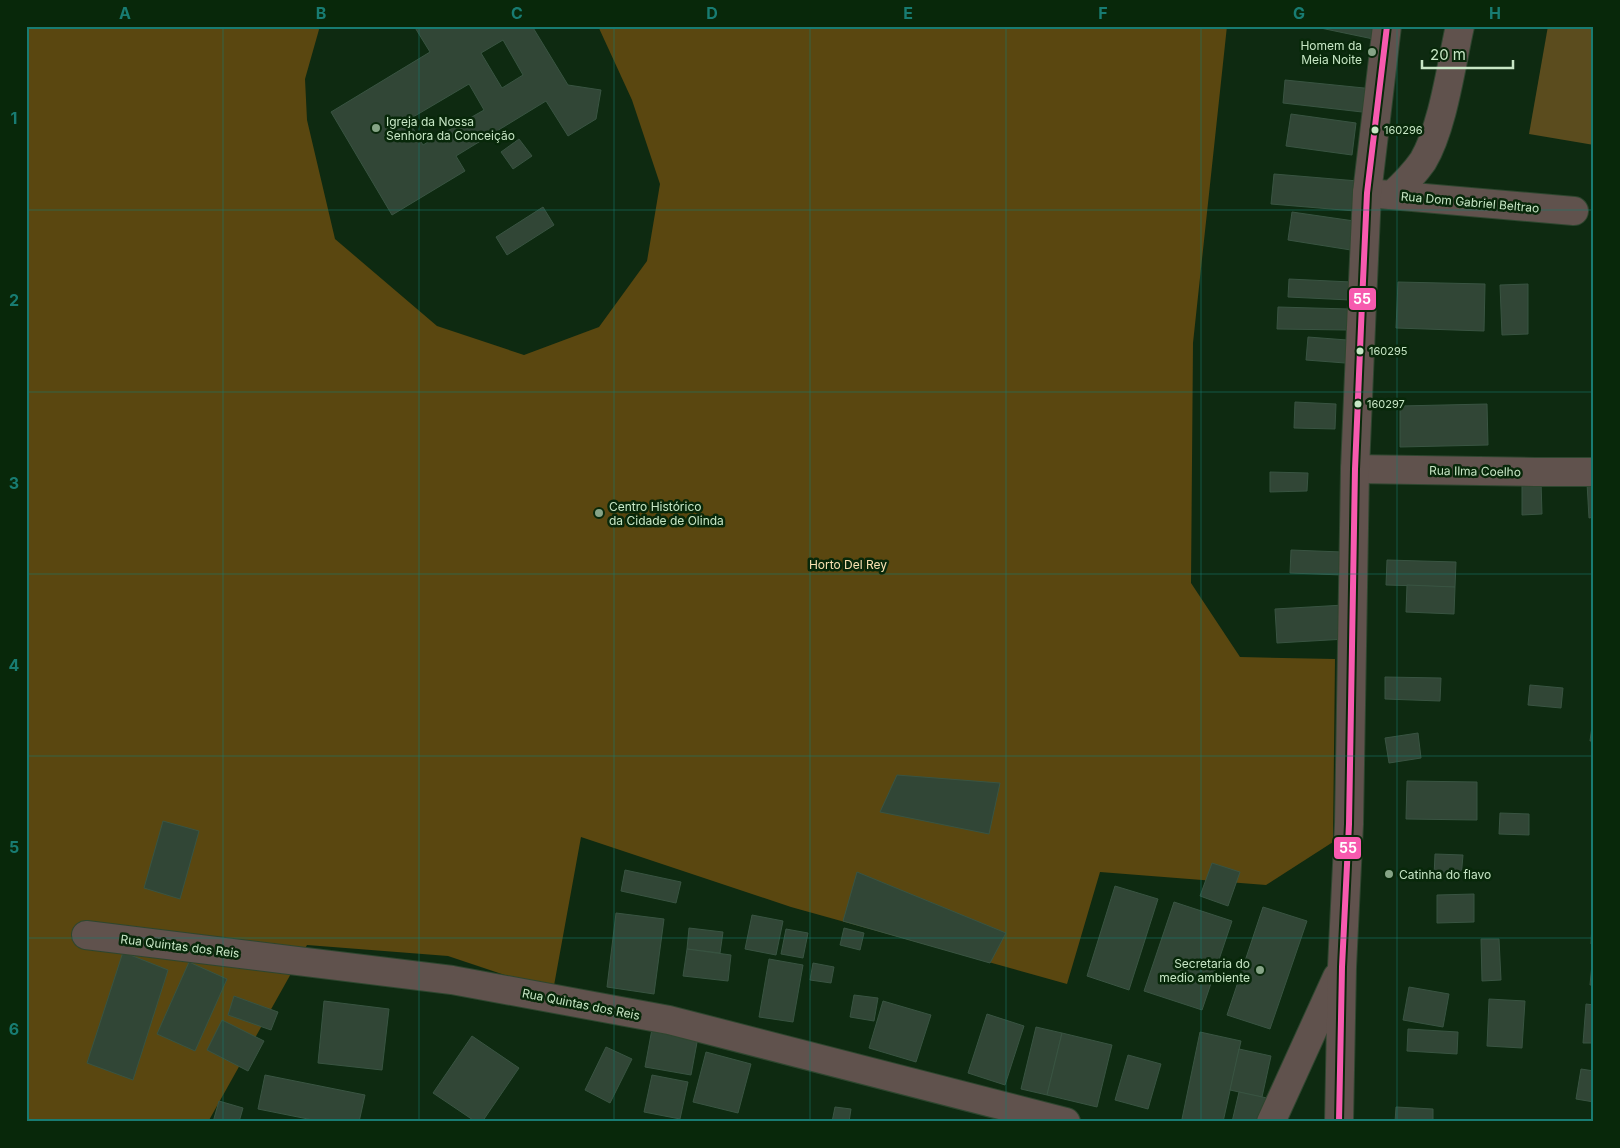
<svg xmlns="http://www.w3.org/2000/svg" width="1620" height="1148" font-family="Inter,sans-serif">
  <style>
    .green { fill: #5b4c1e }
    .forest { fill: #5a4710 }
    .building { fill: #314636; stroke: #395442; fill-rule: evenodd }
    .lines { fill: none; stroke-linecap: round; stroke-linejoin: round }
    .minor-casing { stroke: #2e462f; stroke-width: 30 }
    .minor { stroke: #60524d; stroke-width: 28 }
    .bus-1-casing { stroke: #08280a; stroke-width: 10 }
    .bus-1 { stroke: #f75aaf; stroke-width: 6 }
    .grid { fill: none; stroke: #187c72; stroke-width: 1; stroke-opacity: 0.55 }
    .poi-dot { fill: #86a486; stroke: #08280a; stroke-width: 2 }
    .bus-dot { fill: #c7e6c5; stroke: #08280a; stroke-width: 2 }
    .labels { text-anchor: middle; dominant-baseline: central; stroke-width: 5; stroke-linejoin: round; paint-order: stroke }
    .bus-label { font-size: 11px; fill: #c7e6c5; stroke: #08280a; text-anchor: start }
    .poi-label { font-size: 12px; fill: #c7e6c5; stroke: #08280a; text-anchor: start }
    .street-label { font-size: 12px; fill: #c7e6c5; stroke: #08280a }
    .park-label { font-size: 12px; fill: #f9e1b2; stroke: #08280a }
    .line-badge { stroke: #08280a; stroke-width: 2 }
    .badge-label { font-size: 14px; text-anchor: middle; font-weight: bold; fill: #fff }
    .neatline { fill: none; stroke: #187c72; stroke-width: 2 }
    .grid-label { font-size: 16px; text-anchor: middle; font-weight: bold; fill: #187c72 }
  </style>
  <rect width="100%" height="100%" fill="#0e2a11"/>
  <polygon class="green" points="1548,26 1594,26 1594,145 1529,134"/>
  <polygon class="forest" points="26,26 320,26 305,79 307,120 335,239 437,326 524,355 599,327 647,261 660,184 632,100 598,26 1227,26 1193,343 1191,583 1240,657 1335,659 1333,842 1266,885 1100,872 1067,984 791,907 581,837 553,991 448,956 307,945 208,1122 26,1122"/>
  <g class="building">
    <path d="M 414,26 L 532,26 L 568,85 L 601,90 L 596,119 L 568,136 L 546,101 L 456,156 L 465,171 L 392,215 L 331,112 L 430,52 ZM 503,40 L 523,75 L 502,88 L 481,53 ZM 469,84 L 484,110 L 423,145 L 408,120 Z"/>
    <polygon points="1311,26 1381,26 1378,40"/>
    <polygon points="1285,80 1374,89 1371,113 1283,103"/>
    <polygon points="1291,114 1356,123 1352,155 1286,146"/>
    <polygon points="519,139 532,156 513,169 501,152"/>
    <polygon points="1274,174 1358,181 1355,211 1271,204"/>
    <polygon points="543,207 554,225 507,255 496,237"/>
    <polygon points="1292,212 1361,222 1357,251 1288,240"/>
    <polygon points="1289,279 1351,282 1350,300 1288,297"/>
    <polygon points="1398,282 1485,284 1484,331 1396,328"/>
    <polygon points="1528,284 1528,334 1502,335 1500,285"/>
    <polygon points="1278,307 1349,309 1348,330 1277,329"/>
    <polygon points="1308,337 1347,340 1345,363 1306,360"/>
    <polygon points="1295,402 1336,404 1335,429 1294,428"/>
    <polygon points="1487,404 1488,445 1400,447 1400,406"/>
    <polygon points="1270,472 1308,473 1307,491 1270,492"/>
    <polygon points="1541,482 1542,514 1522,515 1522,483"/>
    <polygon points="1587,483 1594,483 1594,517 1589,518"/>
    <polygon points="1291,550 1342,552 1342,575 1290,573"/>
    <polygon points="1387,560 1456,562 1455,587 1386,585"/>
    <polygon points="1407,585 1455,587 1454,614 1406,612"/>
    <polygon points="1344,605 1346,639 1277,643 1275,609"/>
    <polygon points="1385,677 1441,678 1440,701 1385,699"/>
    <polygon points="1530,685 1563,688 1561,708 1528,705"/>
    <polygon points="1593,719 1594,719 1594,741 1590,741"/>
    <polygon points="1418,733 1421,758 1389,763 1385,738"/>
    <polygon points="897,775 1000,783 989,834 880,812"/>
    <polygon points="1407,781 1477,782 1477,820 1406,819"/>
    <polygon points="1500,813 1529,814 1529,835 1499,834"/>
    <polygon points="163,821 199,831 180,899 144,888"/>
    <polygon points="1435,854 1463,855 1461,878 1434,877"/>
    <polygon points="1212,863 1240,872 1228,906 1200,896"/>
    <polygon points="625,870 681,882 676,903 621,891"/>
    <polygon points="857,872 1006,933 990,963 843,921"/>
    <polygon points="1115,886 1158,899 1129,990 1087,976"/>
    <polygon points="1474,894 1474,922 1437,923 1437,895"/>
    <polygon points="1174,902 1232,921 1202,1010 1144,991"/>
    <polygon points="1263,907 1307,921 1270,1029 1227,1015"/>
    <polygon points="616,913 664,919 654,994 607,987"/>
    <polygon points="752,915 783,921 776,955 745,949"/>
    <polygon points="1592,922 1594,922 1594,944 1591,944"/>
    <polygon points="689,928 723,932 720,953 687,949"/>
    <polygon points="844,928 864,933 860,950 840,945"/>
    <polygon points="786,929 808,933 803,958 781,954"/>
    <polygon points="1481,939 1499,939 1501,980 1482,981"/>
    <polygon points="687,949 731,955 728,981 683,976"/>
    <polygon points="123,952 168,970 133,1080 87,1063"/>
    <polygon points="1593,953 1594,953 1594,985 1590,985"/>
    <polygon points="769,959 803,965 793,1022 759,1017"/>
    <polygon points="189,962 227,979 195,1051 157,1034"/>
    <polygon points="813,963 834,967 831,983 810,980"/>
    <polygon points="1409,987 1449,994 1443,1027 1403,1020"/>
    <polygon points="854,995 878,998 874,1021 850,1017"/>
    <polygon points="234,996 278,1012 271,1030 228,1015"/>
    <polygon points="1489,999 1525,1001 1522,1048 1487,1046"/>
    <polygon points="324,1001 389,1009 382,1070 318,1063"/>
    <polygon points="883,1001 931,1015 916,1062 869,1048"/>
    <polygon points="1586,1004 1594,1005 1594,1043 1583,1043"/>
    <polygon points="987,1014 1024,1026 1005,1085 968,1073"/>
    <polygon points="222,1020 264,1041 248,1071 207,1050"/>
    <polygon points="1036,1027 1062,1033 1047,1095 1021,1089"/>
    <polygon points="652,1029 698,1037 691,1075 645,1067"/>
    <polygon points="1408,1029 1458,1032 1457,1054 1407,1051"/>
    <polygon points="1200,1032 1241,1041 1223,1122 1193,1122 1182,1119"/>
    <polygon points="1062,1033 1112,1045 1097,1107 1047,1095"/>
    <polygon points="472,1036 519,1068 482,1122 476,1122 433,1093"/>
    <polygon points="606,1047 632,1059 610,1103 585,1090"/>
    <polygon points="1239,1049 1271,1056 1262,1097 1230,1090"/>
    <polygon points="706,1052 751,1064 738,1113 693,1102"/>
    <polygon points="1128,1055 1161,1064 1148,1109 1115,1100"/>
    <polygon points="1581,1069 1594,1071 1594,1102 1576,1099"/>
    <polygon points="265,1075 365,1095 359,1122 323,1122 258,1109"/>
    <polygon points="652,1075 688,1082 680,1119 644,1112"/>
    <polygon points="1239,1092 1267,1098 1262,1122 1232,1122"/>
    <polygon points="219,1101 243,1108 239,1122 213,1122"/>
    <polygon points="835,1107 851,1109 849,1122 832,1122"/>
    <polygon points="1396,1107 1433,1109 1433,1122 1395,1122"/>
  </g>
  <g class="lines">
    <defs>
      <g id="minor">
        <polyline points="1367,193 1574,211"/>
        <path d="M 1392,195 C 1403,185 1414,174 1423,161 C 1443,127 1451,66 1460,26"/>
        <polyline points="1355,469 1535,472 1594,472"/>
        <polyline points="86,935 452,980 669,1020 1066,1122"/>
        <polyline points="1271,1122 1337,977"/>
        <polyline points="1339,1122 1342,967 1349,824 1355,469 1362,303 1367,193 1387,26"/>
      </g>
    </defs>
    <use href="#minor" class="minor-casing"/>
    <use href="#minor" class="minor"/>
    <defs>
      <polyline id="bus-1" points="1339,1122 1342,967 1349,824 1355,469 1362,303 1367,193 1387,26"/>
    </defs>
    <use href="#bus-1" class="bus-1-casing"/>
    <use href="#bus-1" class="bus-1"/>
  </g>
  <path class="grid" d="M 223,26 L 223,1122M 419,26 L 419,1122M 614,26 L 614,1122M 810,26 L 810,1122M 1006,26 L 1006,1122M 1201,26 L 1201,1122M 1397,26 L 1397,1122M 26,210 L 1594,210M 26,392 L 1594,392M 26,574 L 1594,574M 26,756 L 1594,756M 26,938 L 1594,938"/>
  <g class="poi-dot">
    <circle cx="1372" cy="52" r="5"/>
    <circle cx="376" cy="128" r="5"/>
    <circle cx="599" cy="513" r="5"/>
    <circle cx="1389" cy="874" r="5"/>
    <circle cx="1260" cy="970" r="5"/>
  </g>
  <g class="bus-dot">
    <circle cx="1375" cy="130" r="4.5"/>
    <circle cx="1360" cy="351" r="4.5"/>
    <circle cx="1358" cy="404" r="4.5"/>
  </g>
  <g class="labels">
    <g class="bus-label">
      <text x="1384" y="130">160296</text>
      <text x="1369" y="351">160295</text>
      <text x="1367" y="404">160297</text>
    </g>
    <g class="poi-label">
      <text x="1362" y="45" text-anchor="end">Homem da<tspan x="1362" dy="14">Meia Noite</tspan></text>
      <text x="386" y="121">Igreja da Nossa<tspan x="386" dy="14">Senhora da Conceição</tspan></text>
      <text x="609" y="506">Centro Histórico<tspan x="609" dy="14">da Cidade de Olinda</tspan></text>
      <text x="1399" y="874">Catinha do flavo</text>
      <text x="1250" y="963" text-anchor="end">Secretaria do<tspan x="1250" dy="14">medio ambiente</tspan></text>
    </g>
    <g class="street-label">
      <text transform="translate(1470 202) rotate(5)">Rua Dom Gabriel Beltrao</text>
      <text transform="translate(1475 471) rotate(1)">Rua Ilma Coelho</text>
      <text transform="translate(180 946) rotate(7)">Rua Quintas dos Reis</text>
      <text transform="translate(581 1004) rotate(11)">Rua Quintas dos Reis</text>
    </g>
    <g class="park-label">
      <text x="848" y="564">Horto Del Rey</text>
    </g>
  </g>
  <g class="line-badge">
    <rect x="1348" y="287" width="29" height="24" rx="5" fill="#f75aaf"/>
    <rect x="1333" y="836" width="29" height="24" rx="5" fill="#f75aaf"/>
  </g>
  <g class="badge-label">
    <text x="1362" y="304">55</text>
    <text x="1348" y="853">55</text>
  </g>
  <rect width="1620" height="1148" fill="none" stroke="#08280a" stroke-width="55"/>
  <path d="M1422 60v8h91v-8" fill="none" stroke="#c7e6c5" stroke-width="2.5"/>
  <text x="1430" y="60" font-size="15" fill="#c7e6c5" stroke="#08280a" stroke-width="4" paint-order="stroke">20 m</text>
  <rect x="28" y="28" width="1564" height="1092" class="neatline"/>
  <g class="grid-label">
    <text x="125" y="19">A</text>
    <text x="321" y="19">B</text>
    <text x="517" y="19">C</text>
    <text x="712" y="19">D</text>
    <text x="908" y="19">E</text>
    <text x="1103" y="19">F</text>
    <text x="1299" y="19">G</text>
    <text x="1495" y="19">H</text>
    <text x="14" y="124">1</text>
    <text x="14" y="306">2</text>
    <text x="14" y="489">3</text>
    <text x="14" y="671">4</text>
    <text x="14" y="853">5</text>
    <text x="14" y="1035">6</text>
  </g>
</svg>
